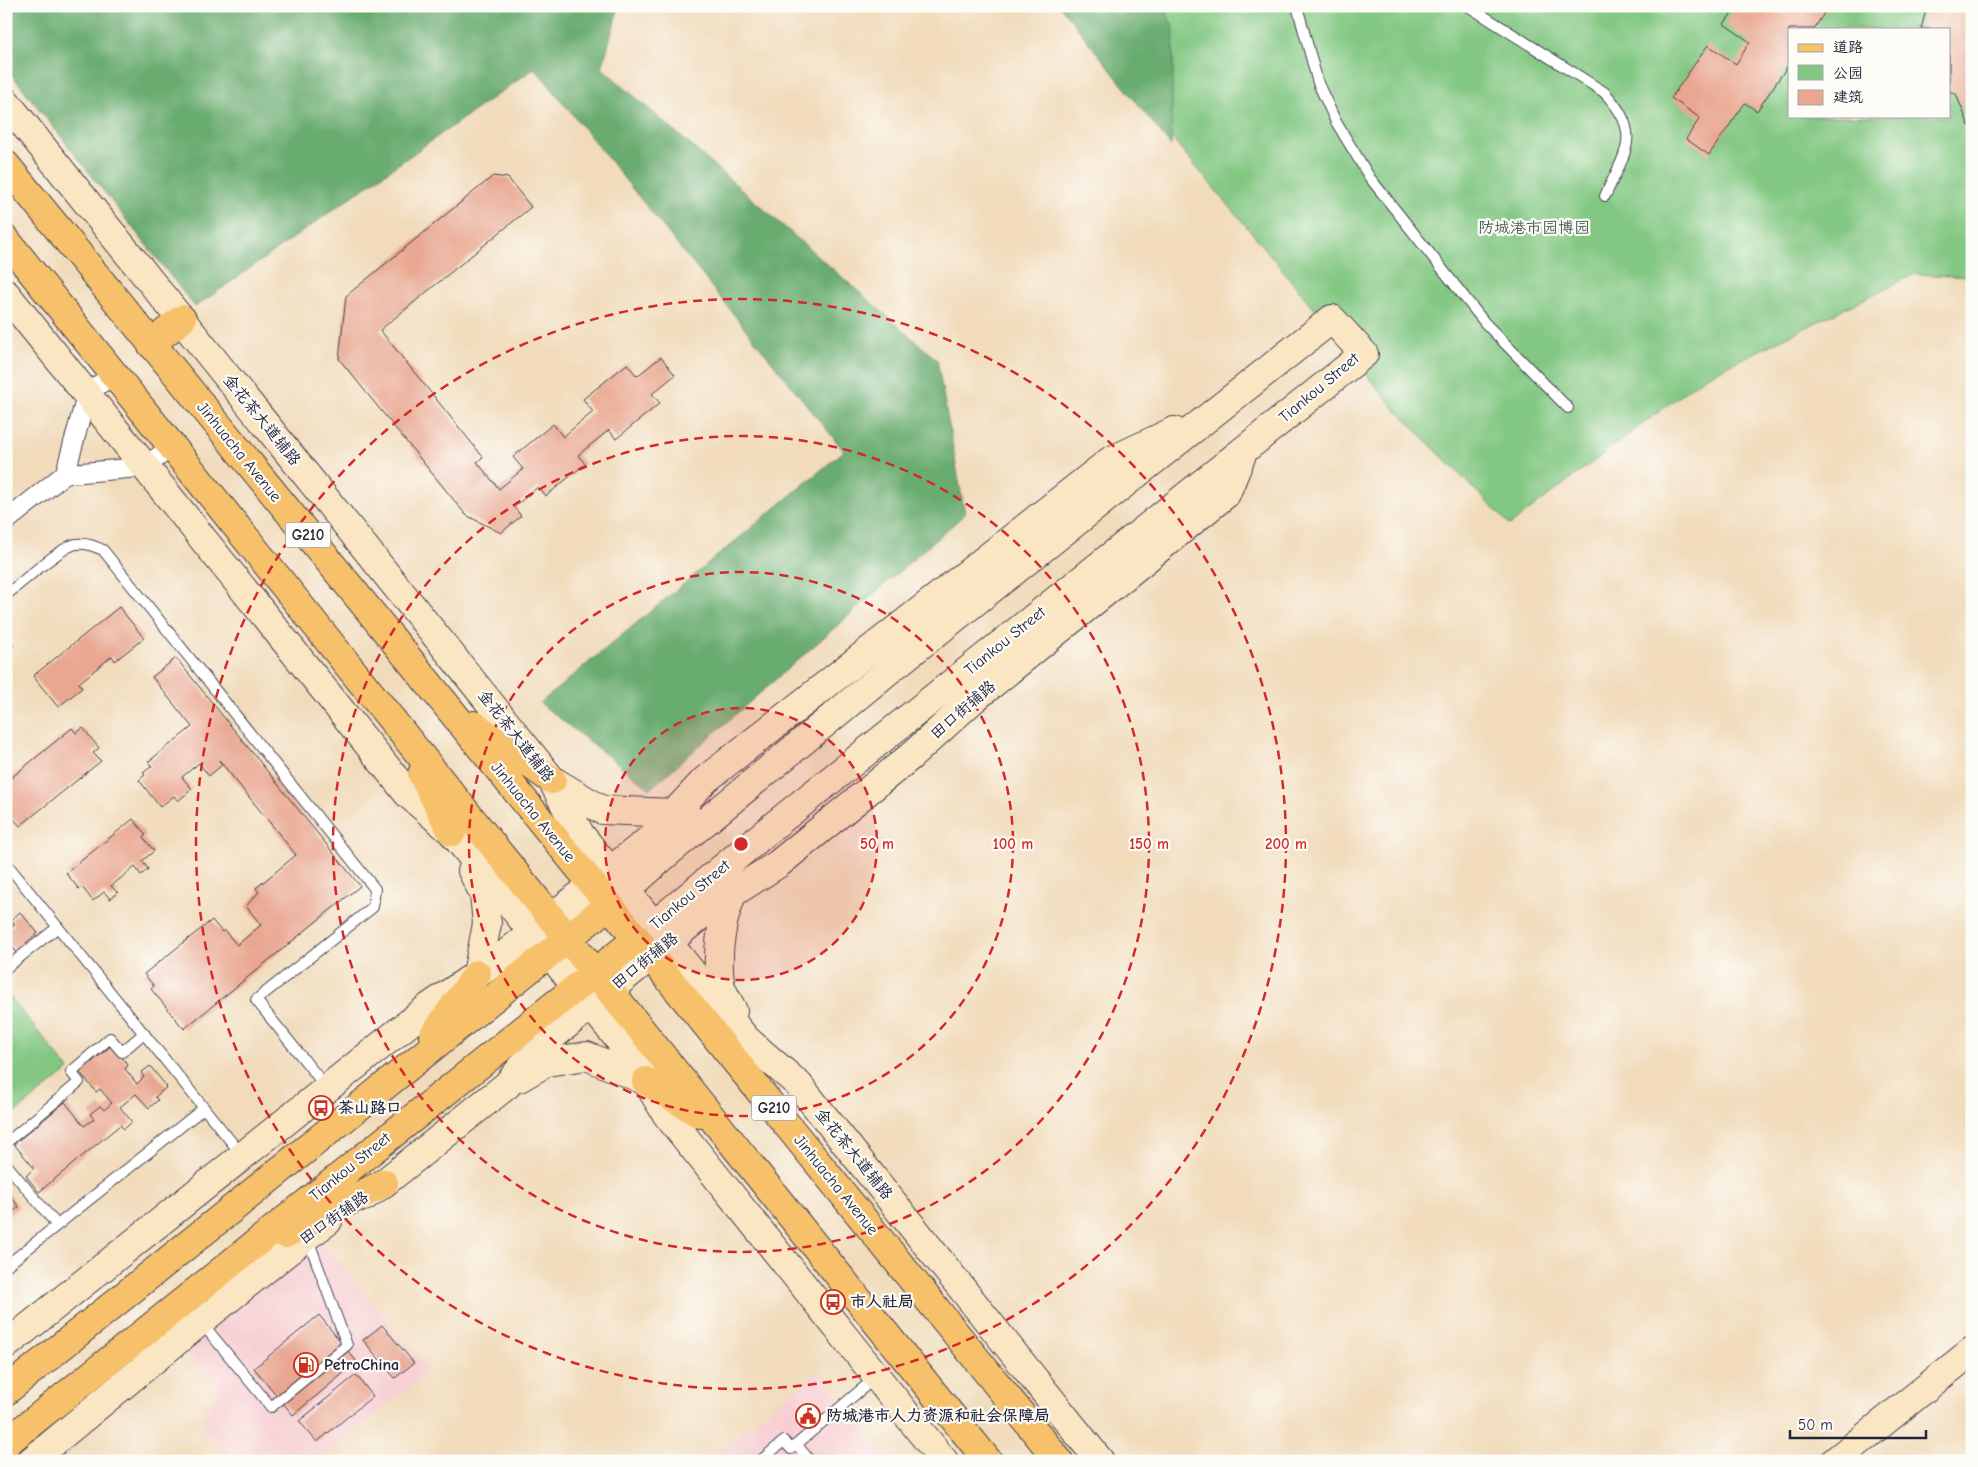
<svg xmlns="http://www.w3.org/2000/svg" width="1978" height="1467" font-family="'Comic Neue','LXGW WenKai TC',sans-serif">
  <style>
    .built { fill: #f7cfd3 }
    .green { fill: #82c782; stroke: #52745e; fill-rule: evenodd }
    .forest { fill: #69ac70; stroke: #466756 }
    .building { fill: #e9a791 }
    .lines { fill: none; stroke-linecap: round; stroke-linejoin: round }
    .lane-casing { stroke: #413e4e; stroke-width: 12 }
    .street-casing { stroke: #413e4e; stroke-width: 21 }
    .secondary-casing { stroke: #413e4e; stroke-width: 30 }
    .primary-casing { stroke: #413e4e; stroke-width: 30 }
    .highway-casing { stroke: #413e4e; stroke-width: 30 }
    .lane { stroke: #fff; stroke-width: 10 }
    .street { stroke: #fff; stroke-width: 19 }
    .secondary { stroke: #fbe6c4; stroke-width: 28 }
    .primary { stroke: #f6c16b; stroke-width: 28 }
    .highway { stroke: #f6c16b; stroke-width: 28 }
    .ring { fill: none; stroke: #d62828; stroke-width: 2.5; stroke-dasharray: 9 6 }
    .labels { text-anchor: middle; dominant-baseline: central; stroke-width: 4.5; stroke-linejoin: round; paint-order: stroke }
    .shield { fill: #fdfcf7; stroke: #646373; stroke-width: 1 }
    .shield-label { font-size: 15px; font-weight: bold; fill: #22223b }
    .park-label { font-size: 16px; fill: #445c54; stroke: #fdfcf7 }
    .street-label { font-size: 16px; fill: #22223b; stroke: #fdfcf7 }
    .poi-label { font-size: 16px; font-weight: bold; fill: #22223b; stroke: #fdfcf7; text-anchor: start }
    .centre { fill: #d62828; stroke: #fdfcf7; stroke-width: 2.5 }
    .ring-label { font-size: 15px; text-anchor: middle; font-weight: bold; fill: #d62828; stroke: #fdfcf7; stroke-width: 4.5; stroke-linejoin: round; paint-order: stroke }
  </style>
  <rect width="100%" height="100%" fill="#fdfcf7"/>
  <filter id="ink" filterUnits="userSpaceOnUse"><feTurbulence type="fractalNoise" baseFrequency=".02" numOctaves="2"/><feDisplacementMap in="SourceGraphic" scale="10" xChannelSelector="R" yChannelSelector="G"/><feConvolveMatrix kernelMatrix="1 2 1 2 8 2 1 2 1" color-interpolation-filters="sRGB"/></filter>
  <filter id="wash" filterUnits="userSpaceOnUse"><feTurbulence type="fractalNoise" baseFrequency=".0096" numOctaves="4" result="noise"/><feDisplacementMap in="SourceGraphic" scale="20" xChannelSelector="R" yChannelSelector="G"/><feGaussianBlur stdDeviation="1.12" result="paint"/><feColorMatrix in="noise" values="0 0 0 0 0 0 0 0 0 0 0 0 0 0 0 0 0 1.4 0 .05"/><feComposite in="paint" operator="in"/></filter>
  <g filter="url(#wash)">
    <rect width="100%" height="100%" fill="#f1dbbb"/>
    <g class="built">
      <polygon points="321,1240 429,1371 319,1461 231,1461 202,1425 217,1387 183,1346"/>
      <polygon points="818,1371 891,1461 707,1461"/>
    </g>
    <g class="green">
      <path d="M 1060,6 L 1972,6 L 1972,277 L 1915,274 L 1703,378 L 1510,525 L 1393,407 L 1264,247 ZM 1789,29 L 1949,29 L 1949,116 L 1789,116 Z"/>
      <polygon points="7,993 69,1070 6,1120 6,994"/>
    </g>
    <g class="forest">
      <polygon points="6,6 619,6 602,68 937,360 965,514 650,789 540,703 844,451 535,68 195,307 6,67"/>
      <polygon points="1060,6 1163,6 1174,29 1171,146"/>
    </g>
    <g id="blocks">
      <g class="building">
        <polygon points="1737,6 1820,6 1826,10 1814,29 1789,29 1789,64 1757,111 1745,103 1709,155 1686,139 1700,118 1671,98 1708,45 1736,64 1750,42 1724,24"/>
        <polygon points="1927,6 1972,6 1972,127 1969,126 1956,94 1949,91 1949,29 1921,29"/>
        <polygon points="493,176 508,178 531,207 380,330 483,457 477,462 499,489 523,469 513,457 553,424 563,437 578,424 593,412 583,399 627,364 637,376 661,357 675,375 652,394 660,403 616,439 609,430 578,455 585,464 546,496 538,487 514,507 521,516 501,533 466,515 339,359 346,296"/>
        <polygon points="119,607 144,638 115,661 112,656 79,683 82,688 58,707 33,676"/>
        <polygon points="6,638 13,647 6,653"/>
        <polygon points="176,658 360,886 184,1029 151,989 154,986 144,974 212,920 222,932 224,930 237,945 261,925 246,906 259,892 256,888 296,855 219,760 222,765 209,776 199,763 182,777 192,789 178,801 174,796 160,807 139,780 145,775 143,773 152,766 148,762 192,727 152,677"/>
        <polygon points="72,728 76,733 83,728 99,748 93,753 101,761 20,826 13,818 6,823 6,782"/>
        <polygon points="133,819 146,835 143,837 154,851 142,861 148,869 141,875 135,867 111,886 118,893 110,899 104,892 93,901 82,887 79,889 66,873"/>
        <polygon points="20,912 38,933 26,943 29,947 19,955 6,939 6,929 7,930 15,924 11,920"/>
        <polygon points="112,1045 128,1065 125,1069 137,1084 144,1077 141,1073 150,1066 167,1087 155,1097 158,1100 149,1108 136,1094 120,1107 132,1122 124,1129 120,1125 39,1192 26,1176 34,1168 14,1144 65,1102 84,1126 94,1119 90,1114 100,1106 104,1110 112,1103 100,1089 96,1092 80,1072"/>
        <polygon points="6,1190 19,1207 6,1217"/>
        <polygon points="319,1315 357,1362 293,1415 254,1368"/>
        <polygon points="382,1325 414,1363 395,1378 363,1340"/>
        <polygon points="356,1375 373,1396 317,1442 299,1421"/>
      </g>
    </g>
  </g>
  <g filter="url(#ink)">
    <use href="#blocks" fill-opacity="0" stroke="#413e4e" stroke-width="1"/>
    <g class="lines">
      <defs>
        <g id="lane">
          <polyline points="1297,6 1318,83 1336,122 1370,178 1485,323 1568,408"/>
          <path d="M 1468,6 L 1604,92 C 1643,133 1626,151 1605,196"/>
          <path d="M 6,595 C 20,584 62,546 76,544 C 87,543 94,546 103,550 L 375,889 L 373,907 L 256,1000 L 326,1087"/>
          <polyline points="6,863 242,1155"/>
          <polyline points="6,968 58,927"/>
          <polyline points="6,1143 79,1082 71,1072 110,1038 122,1052 144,1033"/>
          <polyline points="6,1164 57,1225"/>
          <polyline points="6,1266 204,1108"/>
          <polyline points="201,1322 271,1407 347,1345 308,1239"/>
          <polyline points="797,1445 810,1461"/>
          <polyline points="760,1461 784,1441 791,1449 876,1377"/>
        </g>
        <g id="street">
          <polyline points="113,374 87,394 65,474 145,467 172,446"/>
          <polyline points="6,521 65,474"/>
        </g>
        <g id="secondary">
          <polyline points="6,102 552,780 580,834 746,1039 798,1084 1100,1461"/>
          <polyline points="6,294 408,794 452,832 628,1051 667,1115 944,1461"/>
          <polyline points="552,780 602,810 674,813 685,809"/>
          <polyline points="472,871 484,894 487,924 477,974"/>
          <polyline points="609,905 664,856 888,671 1332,319 1364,354 777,823 637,939"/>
          <path d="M 733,1011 C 729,1002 721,991 720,982 C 716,951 722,914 736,886"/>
          <polyline points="519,1078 547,1062 587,1056 646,1081"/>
          <polyline points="364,1197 384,1183 507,1085 538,1048 711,907 778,864 911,756 975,698 1226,494 1243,452"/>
          <polyline points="6,1345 429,1007 498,960 650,839 705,780 1110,461 1174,431"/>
          <polyline points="31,1461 201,1321 307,1236 328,1221"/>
          <polyline points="1835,1461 1972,1351"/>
        </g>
        <g id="primary">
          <polyline points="433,1036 477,974"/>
          <polyline points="285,1234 384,1183"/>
          <polyline points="6,1391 609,905"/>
          <polyline points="6,1443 637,939"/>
        </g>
        <g id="highway">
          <polyline points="6,165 593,885 1059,1461"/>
          <polyline points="6,240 988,1461"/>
          <polyline points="151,344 182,319"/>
          <polyline points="474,725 552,780"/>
          <polyline points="422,774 452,832"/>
          <polyline points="646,1081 700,1114"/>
        </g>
      </defs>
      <use href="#lane" class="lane-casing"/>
      <use href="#street" class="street-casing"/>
      <use href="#secondary" class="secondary-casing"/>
      <use href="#primary" class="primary-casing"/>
      <use href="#highway" class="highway-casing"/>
      <use href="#lane" class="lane"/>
      <use href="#street" class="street"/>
      <use href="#secondary" class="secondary"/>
      <use href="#primary" class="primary"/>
      <use href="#highway" class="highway"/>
    </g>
  </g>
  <circle cx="741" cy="844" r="136" fill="#d62828" fill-opacity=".12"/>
  <g class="ring">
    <circle cx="741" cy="844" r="136"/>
    <circle cx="741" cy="844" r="272"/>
    <circle cx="741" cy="844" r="408"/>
    <circle cx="741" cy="844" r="545"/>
  </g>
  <defs>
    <symbol id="bus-ring" viewBox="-11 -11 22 22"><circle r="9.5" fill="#fdfcf7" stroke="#c8321e" stroke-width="1.5"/><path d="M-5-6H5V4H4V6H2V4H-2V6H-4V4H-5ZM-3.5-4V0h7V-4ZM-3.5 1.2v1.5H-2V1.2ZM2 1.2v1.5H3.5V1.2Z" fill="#c8321e"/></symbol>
    <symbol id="fuel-ring" viewBox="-11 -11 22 22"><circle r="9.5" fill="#fdfcf7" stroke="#c8321e" stroke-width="1.5"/><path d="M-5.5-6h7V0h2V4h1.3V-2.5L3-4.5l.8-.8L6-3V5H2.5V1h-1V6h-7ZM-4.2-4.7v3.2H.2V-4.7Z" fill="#c8321e"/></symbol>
    <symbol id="civic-ring" viewBox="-11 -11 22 22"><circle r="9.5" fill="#fdfcf7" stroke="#c8321e" stroke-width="1.5"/><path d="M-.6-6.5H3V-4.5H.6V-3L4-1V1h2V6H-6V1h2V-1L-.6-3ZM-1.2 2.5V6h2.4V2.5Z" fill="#c8321e"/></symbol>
  </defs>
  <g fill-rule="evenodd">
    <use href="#bus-ring" x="307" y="1094" width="28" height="28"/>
    <use href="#bus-ring" x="819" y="1288" width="28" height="28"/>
    <use href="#fuel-ring" x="292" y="1351" width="28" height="28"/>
    <use href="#civic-ring" x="794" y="1402" width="28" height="28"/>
  </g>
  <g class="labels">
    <g class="shield">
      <rect x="285.5" y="522.5" width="45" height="25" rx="4"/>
      <rect x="751.5" y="1095.5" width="45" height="25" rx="4"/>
    </g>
    <g class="shield-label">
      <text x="308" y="535">G210</text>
      <text x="774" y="1108">G210</text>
    </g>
    <g class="park-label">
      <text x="1534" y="228">防城港市园博园</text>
    </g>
    <g class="street-label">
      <text transform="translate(1319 388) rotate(-40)">Tiankou Street</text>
      <text transform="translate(262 420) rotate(51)">金花茶大道辅路</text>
      <text transform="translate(239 452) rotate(51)">Jinhuacha Avenue</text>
      <text transform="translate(1005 641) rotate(-39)">Tiankou Street</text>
      <text transform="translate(963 710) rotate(-41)">田口街辅路</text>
      <text transform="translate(516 736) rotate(52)">金花茶大道辅路</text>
      <text transform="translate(533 812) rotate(51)">Jinhuacha Avenue</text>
      <text transform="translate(690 895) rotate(-40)">Tiankou Street</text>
      <text transform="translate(645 961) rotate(-39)">田口街辅路</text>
      <text transform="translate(854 1154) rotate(51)">金花茶大道辅路</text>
      <text transform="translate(350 1167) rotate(-39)">Tiankou Street</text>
      <text transform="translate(836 1185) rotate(51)">Jinhuacha Avenue</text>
      <text transform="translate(334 1218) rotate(-35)">田口街辅路</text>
    </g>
    <g class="poi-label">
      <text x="338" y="1108">茶山路口</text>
      <text x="850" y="1302">市人社局</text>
      <text x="324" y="1365">PetroChina</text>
      <text x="826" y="1416">防城港市人力资源和社会保障局</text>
    </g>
  </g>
  <circle cx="741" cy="844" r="8" class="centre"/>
  <g class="ring-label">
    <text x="877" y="849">50 m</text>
    <text x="1013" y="849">100 m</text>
    <text x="1149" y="849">150 m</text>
    <text x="1286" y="849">200 m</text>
  </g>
  <rect width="1978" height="1467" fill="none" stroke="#fdfcf7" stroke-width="25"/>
  <rect x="1788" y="28" width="162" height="90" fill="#fdfcf7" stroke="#a5a5ac"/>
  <rect x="1798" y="44" width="25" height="8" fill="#f6c16b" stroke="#a5a5ac"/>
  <text x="1833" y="52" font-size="15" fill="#22223b">道路</text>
  <rect x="1798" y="65" width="25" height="15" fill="#82c782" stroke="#a5a5ac"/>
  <text x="1833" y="78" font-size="15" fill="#22223b">公园</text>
  <rect x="1798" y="90" width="25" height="15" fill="#e9a791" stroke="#a5a5ac"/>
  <text x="1833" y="102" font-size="15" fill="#22223b">建筑</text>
  <path d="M1790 1430v8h136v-8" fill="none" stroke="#22223b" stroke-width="2.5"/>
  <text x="1798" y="1430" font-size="15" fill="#22223b" stroke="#fdfcf7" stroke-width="4" paint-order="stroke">50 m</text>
</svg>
